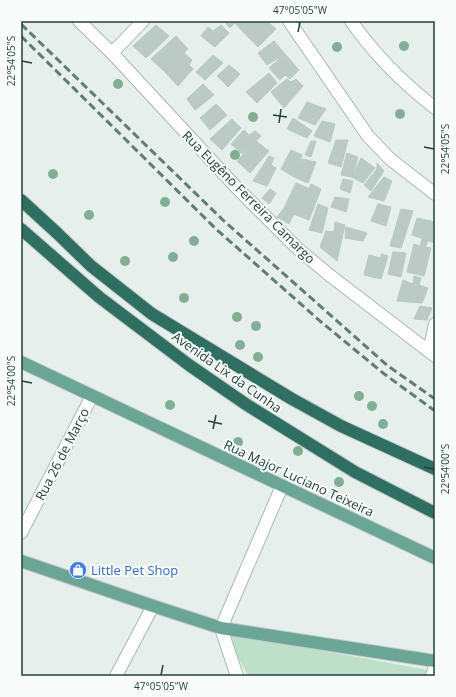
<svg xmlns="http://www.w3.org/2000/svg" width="456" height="697" font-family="'Open Sans',sans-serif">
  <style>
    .green { fill: #bfe0c8 }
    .building { fill: #bbcac4; stroke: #b8c9c2 }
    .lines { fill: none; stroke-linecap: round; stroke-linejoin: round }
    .minor-casing { stroke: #a8b8b2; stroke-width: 14 }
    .major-casing { stroke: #c2cac8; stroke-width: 14 }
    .highway-casing { stroke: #c2cac8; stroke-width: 14 }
    .minor { stroke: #fff; stroke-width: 12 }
    .major { stroke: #6aa596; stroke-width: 12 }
    .highway { stroke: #2f6f62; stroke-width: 12 }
    .rail { stroke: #5f7d75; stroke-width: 3; stroke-dasharray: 8 4; stroke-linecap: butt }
    .tree { fill: #80af93 }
    .ticks { fill: none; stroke: #24423a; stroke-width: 1.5 }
    .labels { text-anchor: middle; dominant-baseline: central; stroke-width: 4; stroke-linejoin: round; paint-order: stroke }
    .street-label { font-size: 13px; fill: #24423a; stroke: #f7fbf9 }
    .shop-label { font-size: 13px; fill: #366cbe; stroke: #f7fbf9; text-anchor: start }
    .neatline { fill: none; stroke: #24423a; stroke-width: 1.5 }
    .ticks-label { font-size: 10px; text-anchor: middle; fill: #24423a }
  </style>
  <rect width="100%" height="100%" fill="#e6efeb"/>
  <polygon class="green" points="225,633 428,670 426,676 248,676"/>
  <g class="building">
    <polygon points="224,21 237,21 230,28"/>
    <polygon points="237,21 256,21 244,33 235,23"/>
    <polygon points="256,21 267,21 276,29 258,47 244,33"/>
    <polygon points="156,25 169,36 146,58 133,46"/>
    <polygon points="221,25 229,33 215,47 201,36 208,27 213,31"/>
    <polygon points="176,36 188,49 165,72 151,59"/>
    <polygon points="274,41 285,54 267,65 258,53"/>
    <polygon points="184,53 192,60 189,65 193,69 178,86 165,72"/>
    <polygon points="285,54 299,70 290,79 285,75 280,80 269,68"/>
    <polygon points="213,55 223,63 205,80 196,72"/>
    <polygon points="229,65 240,74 228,87 217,76"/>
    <polygon points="269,73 277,83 257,103 246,92"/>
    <polygon points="287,79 291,82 296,79 303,86 284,108 271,92"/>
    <polygon points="203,84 214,95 195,110 187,99"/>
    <polygon points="307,102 326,109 315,125 298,118"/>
    <polygon points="216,104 227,115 210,130 200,118"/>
    <polygon points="293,118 312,131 307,138 287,129"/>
    <polygon points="232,119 241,128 222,150 210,139"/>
    <polygon points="322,121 335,124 330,142 314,136"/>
    <polygon points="244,130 249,135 255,131 261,136 242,154 231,144"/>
    <polygon points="336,140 348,140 341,167 328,163"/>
    <polygon points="256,141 269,151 250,173 237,161"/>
    <polygon points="311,141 316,141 311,157 305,155"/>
    <polygon points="291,150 302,155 294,177 281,169"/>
    <polygon points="347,153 358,157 352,177 341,175"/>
    <polygon points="269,156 274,158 271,165 276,168 267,186 253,181"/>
    <polygon points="361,158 375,168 363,183 352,177"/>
    <polygon points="302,159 316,162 308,183 294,177"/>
    <polygon points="377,163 384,171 371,191 364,185 377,169"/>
    <polygon points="384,177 392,181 384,201 368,197"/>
    <polygon points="343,179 353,181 350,193 340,189"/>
    <polygon points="296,183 308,188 296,215 284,208"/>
    <polygon points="311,184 321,189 309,220 296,215"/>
    <polygon points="270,189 276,193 269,204 262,198"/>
    <polygon points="335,197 349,199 346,212 331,207"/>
    <polygon points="318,204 328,208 322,233 309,230"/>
    <polygon points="378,204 391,207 386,226 371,221"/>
    <polygon points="284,208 294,214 289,224 277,217"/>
    <polygon points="401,209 413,211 401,248 390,246"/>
    <polygon points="417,218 435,222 435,243 412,235"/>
    <polygon points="335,222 345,225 337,261 320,247 326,231 334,232"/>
    <polygon points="346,227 367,233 363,241 345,238"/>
    <polygon points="422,239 428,241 425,247 431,248 424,276 407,272 414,244 420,246"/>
    <polygon points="393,252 406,253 401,277 388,274"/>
    <polygon points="381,254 388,256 381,279 364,275 369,255 381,258"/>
    <polygon points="414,276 421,278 419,285 428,288 422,303 397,301 403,280 413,284"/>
    <polygon points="420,306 432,308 427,320 414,319"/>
  </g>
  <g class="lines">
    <defs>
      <g id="minor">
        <polyline points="79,21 112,53 236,187 297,248 328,274 435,356"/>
        <polyline points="289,21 368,136 390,159 435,194"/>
        <path d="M 351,21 C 374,54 403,83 435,108"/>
        <polyline points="112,53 143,21"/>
        <polyline points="429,351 435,324"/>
        <polyline points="21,533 92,396"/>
        <polyline points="116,676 153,606"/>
        <polyline points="237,676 221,628 282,486"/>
        <polyline points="432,676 435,667"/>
      </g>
      <g id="major">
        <polyline points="21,362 435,558"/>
        <polyline points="21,561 153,606 221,628 435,661"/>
      </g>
      <g id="highway">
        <polyline points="21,200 57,233 91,266 152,314 292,399 341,426 435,469"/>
        <polyline points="21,229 99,297 189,365 247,405 355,472 435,513"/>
      </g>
    </defs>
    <use href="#minor" class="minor-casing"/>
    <use href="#major" class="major-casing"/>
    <use href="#highway" class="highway-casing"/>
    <use href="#minor" class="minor"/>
    <use href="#major" class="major"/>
    <use href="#highway" class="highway"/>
    <g class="rail">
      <polyline points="21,24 224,221 388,366 435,399"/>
      <polyline points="21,36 216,229 320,321 383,373 435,411"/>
    </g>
  </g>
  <g class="tree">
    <circle cx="404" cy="46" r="5"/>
    <circle cx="337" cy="47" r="5"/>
    <circle cx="118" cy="84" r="5"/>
    <circle cx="400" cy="114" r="5"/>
    <circle cx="253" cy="117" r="5"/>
    <circle cx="235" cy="155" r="5"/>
    <circle cx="53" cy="174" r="5"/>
    <circle cx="165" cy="202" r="5"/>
    <circle cx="89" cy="215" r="5"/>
    <circle cx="194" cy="241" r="5"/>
    <circle cx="173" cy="257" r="5"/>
    <circle cx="125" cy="261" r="5"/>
    <circle cx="184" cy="298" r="5"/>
    <circle cx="237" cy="317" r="5"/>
    <circle cx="256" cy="326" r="5"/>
    <circle cx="240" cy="345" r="5"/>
    <circle cx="258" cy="357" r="5"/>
    <circle cx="359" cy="396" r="5"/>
    <circle cx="170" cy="405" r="5"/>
    <circle cx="372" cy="406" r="5"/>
    <circle cx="383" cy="424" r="5"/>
    <circle cx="238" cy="442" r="5"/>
    <circle cx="298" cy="451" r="5"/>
    <circle cx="339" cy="482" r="5"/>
  </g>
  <path class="ticks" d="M 298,32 L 300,22M 22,61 L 32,63M 273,115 L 287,117M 279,123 L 281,109M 424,147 L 434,149M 22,381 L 32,383M 208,421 L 222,424M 213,429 L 216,415M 424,467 L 434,469M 161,675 L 163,665"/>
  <defs>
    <symbol id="shop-disc" viewBox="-11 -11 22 22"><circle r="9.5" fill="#3f7fe0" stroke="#f7fbf9"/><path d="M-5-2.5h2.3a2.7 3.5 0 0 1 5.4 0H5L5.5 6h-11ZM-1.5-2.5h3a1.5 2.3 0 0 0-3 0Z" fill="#fff"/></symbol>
  </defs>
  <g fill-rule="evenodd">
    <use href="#shop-disc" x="68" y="560" width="20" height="20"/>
  </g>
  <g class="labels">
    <g class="street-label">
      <text transform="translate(249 197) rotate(45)">Rua Eugêno Ferreira Camargo</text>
      <text transform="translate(227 372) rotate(35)">Avenida Lix da Cunha</text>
      <text transform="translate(62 454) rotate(-63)">Rua 26 de Março</text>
      <text transform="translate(299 478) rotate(25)">Rua Major Luciano Teixeira</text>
    </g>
    <g class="shop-label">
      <text x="91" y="570">Little Pet Shop</text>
    </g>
  </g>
  <rect width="456" height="697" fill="none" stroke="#f7fbf9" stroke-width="44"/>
  <rect x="22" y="22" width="412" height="653" class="neatline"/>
  <g class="ticks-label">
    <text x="300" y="14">47°05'05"W</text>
    <text transform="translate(11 61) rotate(-90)" y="4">22°54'05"S</text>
    <text transform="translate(445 149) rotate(-90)" y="4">22°54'05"S</text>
    <text transform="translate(11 381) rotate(-90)" y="4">22°54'00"S</text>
    <text transform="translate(445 469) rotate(-90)" y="4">22°54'00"S</text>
    <text x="161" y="690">47°05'05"W</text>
  </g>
</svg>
